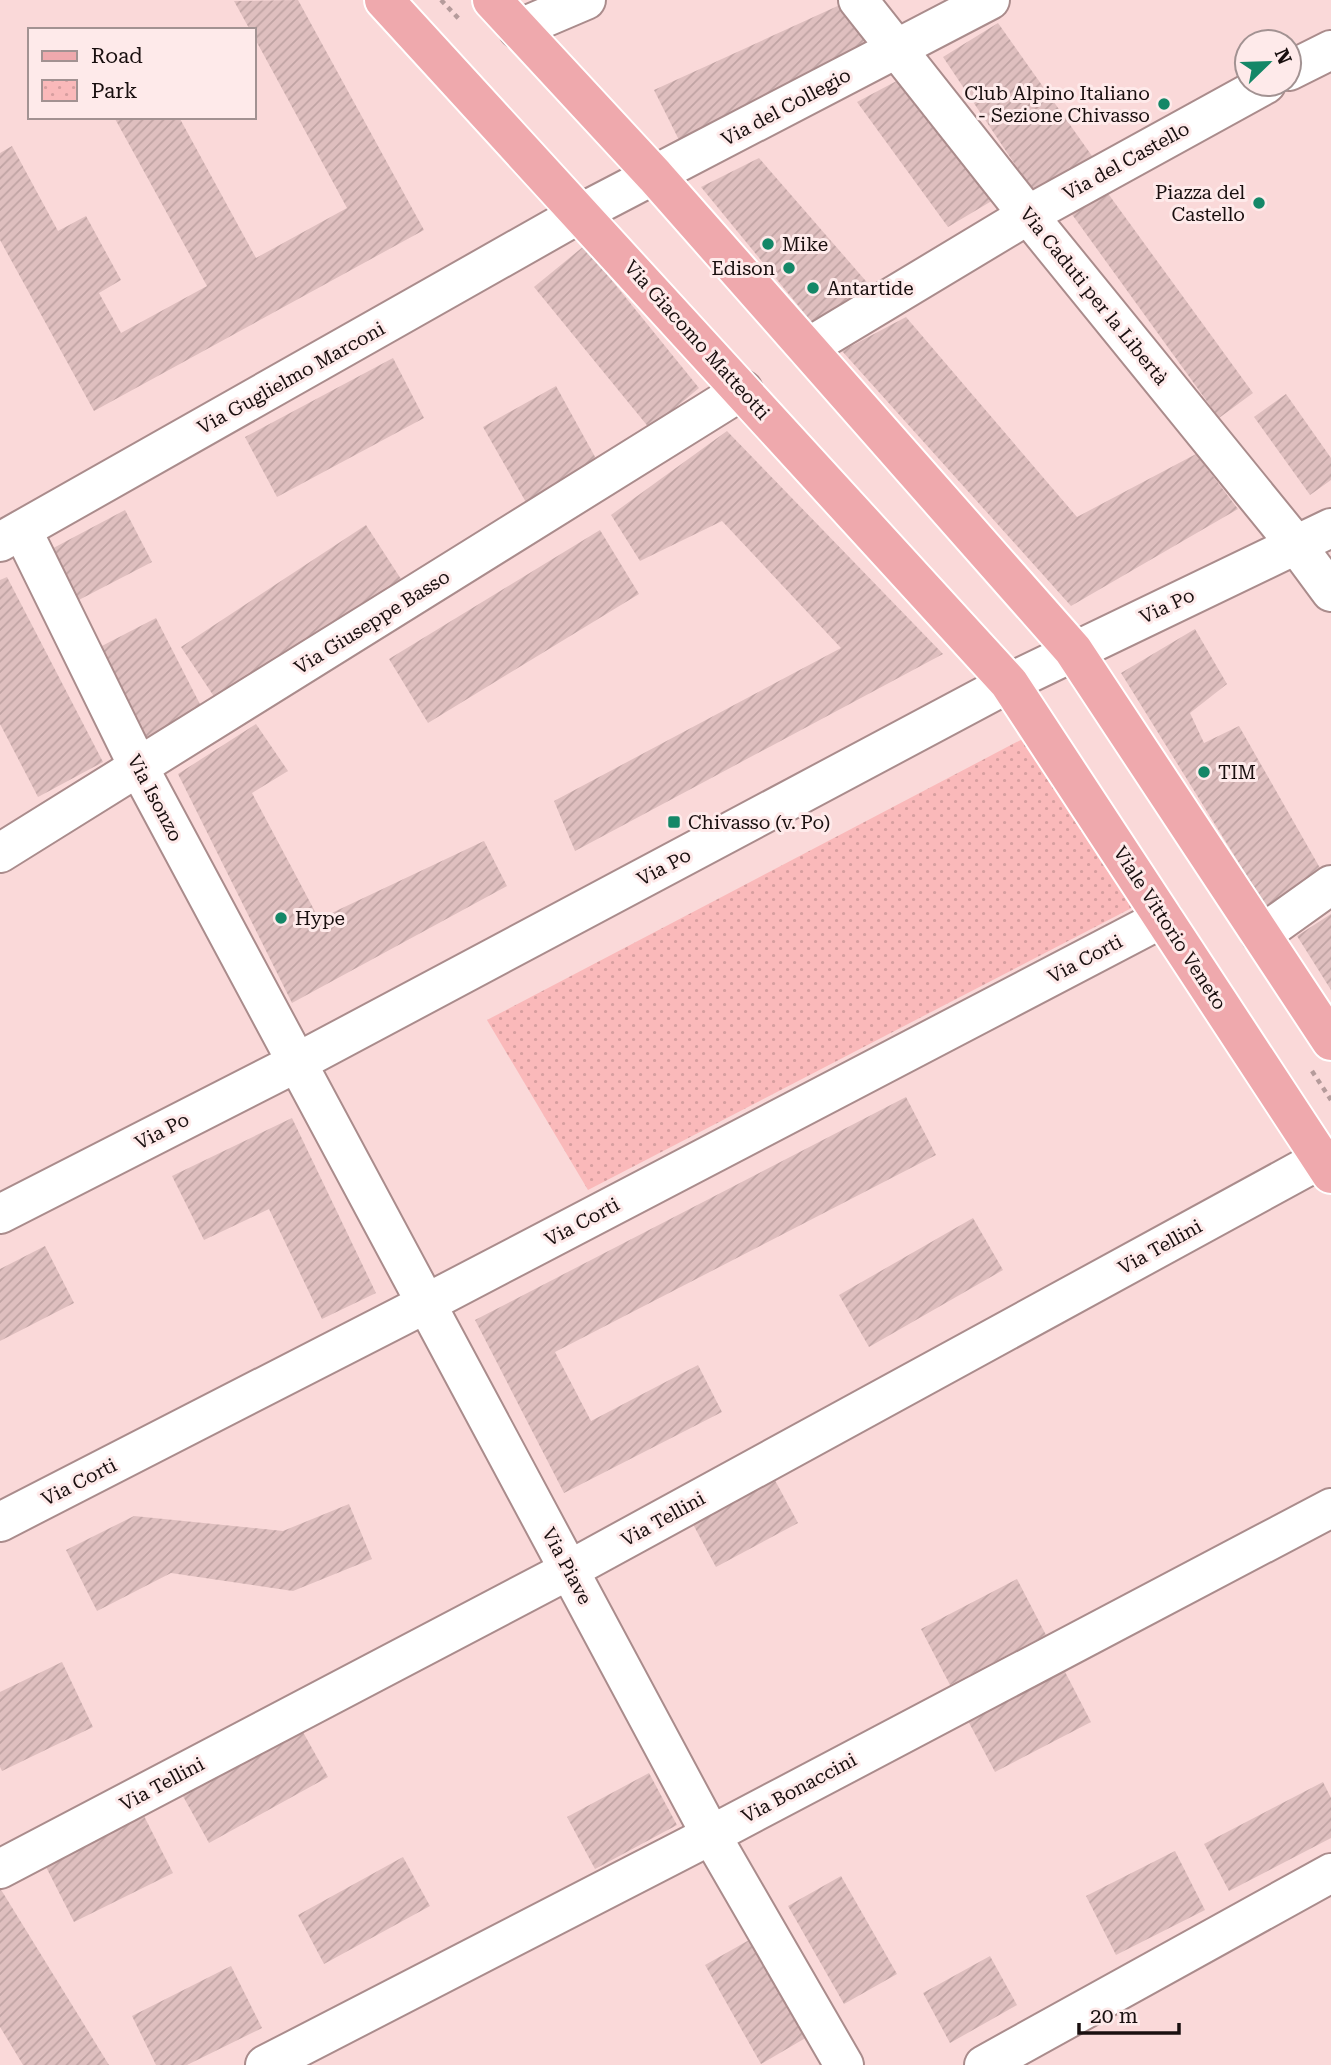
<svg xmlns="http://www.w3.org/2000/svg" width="1331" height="2065" font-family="'Roboto Serif',serif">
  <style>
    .park { fill: url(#park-dots) }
    .building { fill: url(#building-hatch) }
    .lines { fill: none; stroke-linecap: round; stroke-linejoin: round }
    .minor-casing { stroke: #aa8c8c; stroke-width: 42 }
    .major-casing { stroke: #fff; stroke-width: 42 }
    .path { stroke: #b59b9b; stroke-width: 4.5; stroke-dasharray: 5 5; stroke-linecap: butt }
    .minor { stroke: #fff; stroke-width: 38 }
    .major { stroke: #efa9ad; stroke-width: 38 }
    .poi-dot { fill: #148767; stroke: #feeaea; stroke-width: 2.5 }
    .labels { text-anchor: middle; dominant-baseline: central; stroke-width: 6; stroke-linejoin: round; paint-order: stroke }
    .poi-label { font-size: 19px; fill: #190f0f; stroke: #feeaea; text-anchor: start }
    .street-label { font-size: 19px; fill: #190f0f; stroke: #feeaea }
  </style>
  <defs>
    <pattern id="park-dots" width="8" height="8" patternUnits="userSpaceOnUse" patternTransform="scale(1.75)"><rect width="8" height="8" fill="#fab9ba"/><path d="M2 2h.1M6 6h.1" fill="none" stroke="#d69e9f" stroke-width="1.8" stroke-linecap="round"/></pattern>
    <pattern id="building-hatch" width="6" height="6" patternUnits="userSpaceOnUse" patternTransform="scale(1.75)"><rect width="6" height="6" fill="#dfbfbf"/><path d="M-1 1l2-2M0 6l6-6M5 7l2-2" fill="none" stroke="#bfa3a3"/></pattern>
  </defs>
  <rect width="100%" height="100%" fill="#fad9d9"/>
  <polygon class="park" points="1032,734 1147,900 588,1190 487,1020"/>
  <g class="building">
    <polygon points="298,0 424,230 94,411 0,240 0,153 12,146 58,231 86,216 121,280 99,293 121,333 207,286 114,117 179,117 256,258 347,208 254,37 254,30 250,30 234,1"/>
    <polygon points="842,4 873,49 682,146 654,90"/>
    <polygon points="998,23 1097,163 1038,199 943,57"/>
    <polygon points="906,76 995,199 948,227 857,102"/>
    <polygon points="759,158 878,295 819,331 701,187"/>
    <polygon points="1104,188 1253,393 1219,418 1071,213"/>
    <polygon points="584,246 699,388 650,429 534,287"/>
    <polygon points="906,317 1077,517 1196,454 1238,509 1071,606 842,351"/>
    <polygon points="393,358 424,418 277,497 245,437"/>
    <polygon points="556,386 599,464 527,504 483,427"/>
    <polygon points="1286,394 1331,458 1331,480 1310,495 1254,417"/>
    <polygon points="727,431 943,654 575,851 554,801 841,648 722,521 640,561 611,515"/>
    <polygon points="125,510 152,562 71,604 44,553"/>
    <polygon points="366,525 401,579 217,701 181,647"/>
    <polygon points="600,530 639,594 428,723 389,659"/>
    <polygon points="7,577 103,762 38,797 0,724 0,580"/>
    <polygon points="156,618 203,710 143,741 96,649"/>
    <polygon points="1195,629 1227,684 1190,713 1204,743 1239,726 1324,875 1270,913 1121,673"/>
    <polygon points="256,724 288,771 252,793 319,919 484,841 507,886 292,1003 178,774"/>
    <polygon points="1331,914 1331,990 1297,936"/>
    <polygon points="906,1097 936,1155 555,1352 591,1421 698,1365 722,1412 564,1493 475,1320"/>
    <polygon points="292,1118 376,1293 322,1319 269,1209 204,1240 172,1176"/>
    <polygon points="973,1218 1003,1270 869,1347 839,1295"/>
    <polygon points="45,1246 74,1303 0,1341 0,1269"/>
    <polygon points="770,1471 798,1523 716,1567 688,1515"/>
    <polygon points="349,1504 372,1559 293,1591 171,1573 97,1611 66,1550 134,1516 283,1531"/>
    <polygon points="1017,1579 1046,1635 950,1685 921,1629"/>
    <polygon points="62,1662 93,1727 2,1771 0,1767 0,1692"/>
    <polygon points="1062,1666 1091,1722 995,1772 966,1717"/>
    <polygon points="298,1723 328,1777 209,1843 179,1789"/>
    <polygon points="649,1773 677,1825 595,1869 567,1817"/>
    <polygon points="1323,1782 1331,1798 1331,1838 1229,1891 1204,1844"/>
    <polygon points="142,1812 173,1873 74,1922 43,1861"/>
    <polygon points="1175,1851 1205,1910 1116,1955 1086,1896"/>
    <polygon points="403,1857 430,1906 324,1964 298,1915"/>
    <polygon points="841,1876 897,1974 844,2004 788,1906"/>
    <polygon points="0,1888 109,2065 23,2065 0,2027"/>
    <polygon points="758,1935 814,2033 761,2064 705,1965"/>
    <polygon points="990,1956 1017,2005 950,2043 923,1993"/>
    <polygon points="231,1966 262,2028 187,2065 156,2065 132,2016"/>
  </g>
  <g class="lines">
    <defs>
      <g id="minor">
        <polyline points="858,0 1028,215 1297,546 1331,592"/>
        <polyline points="518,29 586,0"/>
        <polyline points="1289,71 1331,50"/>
        <polyline points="807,348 1028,215 1266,84"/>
        <polyline points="22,530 139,768 711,1835 844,2065"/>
        <polyline points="0,542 581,213 990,0"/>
        <polyline points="0,853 743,390"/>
        <polyline points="1261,935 1331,885"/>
        <polyline points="0,1214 298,1062 1009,683 1331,528"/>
        <polyline points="0,1522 427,1303 1163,918"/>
        <polyline points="0,1869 569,1570 1321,1159"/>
        <polyline points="265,2065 711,1835 1331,1508"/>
        <polyline points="984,2065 1331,1873"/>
      </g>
      <g id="major">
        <polyline points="384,0 1009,683 1331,1174"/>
        <polyline points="492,0 655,176 1073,650 1331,1041"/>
      </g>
    </defs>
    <use href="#minor" class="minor-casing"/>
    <use href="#major" class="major-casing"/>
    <g class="path">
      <polyline points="441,0 460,20"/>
      <polyline points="1312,1071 1331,1100"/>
    </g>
    <use href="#minor" class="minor"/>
    <use href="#major" class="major"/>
  </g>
  <g class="poi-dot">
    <circle cx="1164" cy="104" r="7"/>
    <circle cx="1259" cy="203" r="7"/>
    <circle cx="768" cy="244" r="7"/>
    <circle cx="789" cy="268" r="7"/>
    <circle cx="813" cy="288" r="7"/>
    <circle cx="1204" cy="772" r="7"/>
    <rect x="667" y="815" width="14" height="14" rx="3.5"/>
    <circle cx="281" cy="918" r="7"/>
  </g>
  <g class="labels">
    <g class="poi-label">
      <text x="1150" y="93" text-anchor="end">Club Alpino Italiano<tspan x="1150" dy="22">- Sezione Chivasso</tspan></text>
      <text x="1245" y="192" text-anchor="end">Piazza del<tspan x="1245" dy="22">Castello</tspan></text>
      <text x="782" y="244">Mike</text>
      <text x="775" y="268" text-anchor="end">Edison</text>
      <text x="827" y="288">Antartide</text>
      <text x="1218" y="772">TIM</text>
      <text x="688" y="822">Chivasso (v. Po)</text>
      <text x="295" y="918">Hype</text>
    </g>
    <g class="street-label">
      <text transform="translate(786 107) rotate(-28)">Via del Collegio</text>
      <text transform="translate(1126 161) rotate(-29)">Via del Castello</text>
      <text transform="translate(1094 296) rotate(51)">Via Caduti per la Libertà</text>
      <text transform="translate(697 340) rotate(48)">Via Giacomo Matteotti</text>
      <text transform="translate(291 378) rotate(-29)">Via Guglielmo Marconi</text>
      <text transform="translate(1167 606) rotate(-25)">Via Po</text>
      <text transform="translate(372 622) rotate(-32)">Via Giuseppe Basso</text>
      <text transform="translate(155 798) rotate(62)">Via Isonzo</text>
      <text transform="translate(664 867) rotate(-28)">Via Po</text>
      <text transform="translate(1170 928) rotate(57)">Viale Vittorio Veneto</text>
      <text transform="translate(1085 959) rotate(-28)">Via Corti</text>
      <text transform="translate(162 1131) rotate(-27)">Via Po</text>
      <text transform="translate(582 1222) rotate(-28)">Via Corti</text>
      <text transform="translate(1160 1247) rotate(-29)">Via Tellini</text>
      <text transform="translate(79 1482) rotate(-27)">Via Corti</text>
      <text transform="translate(663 1519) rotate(-29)">Via Tellini</text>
      <text transform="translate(567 1566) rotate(62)">Via Piave</text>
      <text transform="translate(162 1784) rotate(-28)">Via Tellini</text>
      <text transform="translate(799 1788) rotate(-28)">Via Bonaccini</text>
    </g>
  </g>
  <rect x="28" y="28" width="228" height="91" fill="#feeaea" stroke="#a29292" stroke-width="2"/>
  <rect x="42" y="51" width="35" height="10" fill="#efa9ad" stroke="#a29292" stroke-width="2"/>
  <text x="91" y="63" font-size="21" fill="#190f0f">Road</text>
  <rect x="42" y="80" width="35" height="21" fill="url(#park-dots)" stroke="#a29292" stroke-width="2"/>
  <text x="91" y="98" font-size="21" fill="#190f0f">Park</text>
  <g transform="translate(1268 63) rotate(67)"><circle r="33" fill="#feeaea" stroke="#a29292" stroke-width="2"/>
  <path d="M0-5L12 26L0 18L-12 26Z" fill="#148767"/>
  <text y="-10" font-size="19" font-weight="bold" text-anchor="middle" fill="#190f0f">N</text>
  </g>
  <path d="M1079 2023v10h100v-10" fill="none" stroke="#190f0f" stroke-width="3.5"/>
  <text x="1090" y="2023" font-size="21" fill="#190f0f" stroke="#feeaea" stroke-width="5" paint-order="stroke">20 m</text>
</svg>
